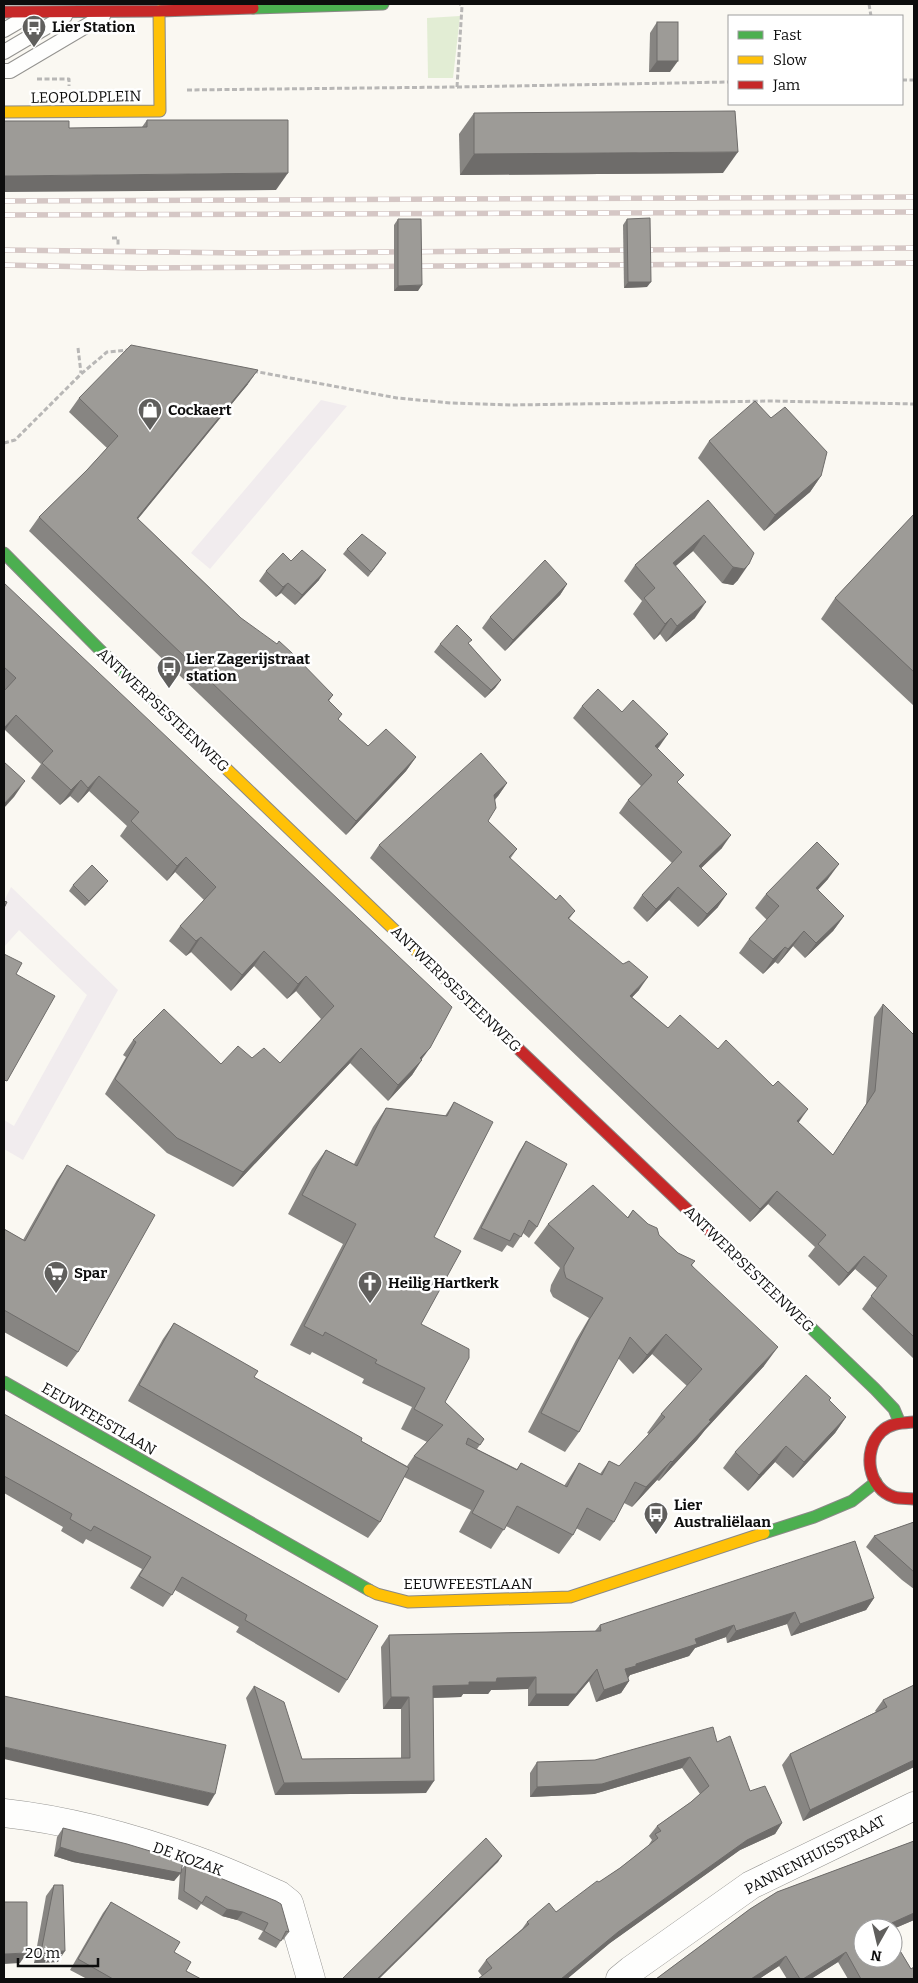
<svg xmlns="http://www.w3.org/2000/svg" width="918" height="1983" font-family="Bitter,serif">
  <style>
    .industrial { fill: #f1ecee }
    .green { fill: #e2edd4 }
    .lines { fill: none; stroke-linecap: round; stroke-linejoin: round }
    .lane-casing { stroke: #949390; stroke-width: 16 }
    .street-casing { stroke: #949390; stroke-width: 29 }
    .fast-casing { stroke: #8a8987; stroke-width: 13 }
    .slow-casing { stroke: #8a8987; stroke-width: 13 }
    .jam-casing { stroke: #8a8987; stroke-width: 13 }
    .path { stroke: #b8b7b6; stroke-width: 3; stroke-dasharray: 5 2.5; stroke-linecap: butt }
    .lane { stroke: #fefefd; stroke-width: 14 }
    .street { stroke: #fefefd; stroke-width: 28 }
    .fast { stroke: #4caf50; stroke-width: 11 }
    .slow { stroke: #ffc107; stroke-width: 11 }
    .jam { stroke: #c62828; stroke-width: 11 }
    .rail-casing { stroke: #d5c7c5; stroke-width: 5.5 }
    .rail { stroke: #fff; stroke-width: 4; stroke-dasharray: 11; stroke-linecap: butt }
    .wall { fill: #878582 }
    .shaded-wall { fill: #6e6c6a }
    .building { fill: #9d9b97; stroke: #6e6c6a }
    .labels { text-anchor: middle; dominant-baseline: central; stroke-width: 5; stroke-linejoin: round; paint-order: stroke }
    .poi-label { font-size: 15px; font-weight: bold; fill: #0d0d0d; stroke: #fff; text-anchor: start }
    .street-label { font-size: 15px; fill: #0d0d0d; stroke: #fff }
  </style>
  <rect width="100%" height="100%" fill="#faf8f2"/>
  <g class="industrial">
    <polygon points="321,400 347,406 210,569 191,553"/>
    <polygon points="11,887 118,990 23,1160 4,1149 4,1120 14,1126 87,995 19,930 4,947 4,901"/>
  </g>
  <polygon class="green" points="460,16 453,78 428,78 427,18"/>
  <g class="lines">
    <defs>
      <g id="lane">
        <polyline points="4,30 28,16"/>
        <polyline points="4,52 65,16"/>
        <polyline points="4,71 10,71 103,16"/>
      </g>
      <g id="street">
        <path d="M 4,1813 C 68,1820 134,1838 195,1860 C 224,1870 252,1883 279,1895 L 289,1903 L 311,1979"/>
        <polyline points="620,1979 631,1970 751,1885 914,1806"/>
      </g>
      <g id="fast">
        <polyline points="253,8 383,4"/>
        <polyline points="4,553 100,650 211,754"/>
        <polyline points="714,1235 875,1389 894,1409 899,1421"/>
        <polyline points="4,1382 369,1590"/>
        <polyline points="764,1533 814,1517 852,1501 876,1482"/>
      </g>
      <g id="slow">
        <polyline points="4,112 160,111 159,11"/>
        <polyline points="211,754 507,1038"/>
        <polyline points="369,1590 377,1594 408,1602 570,1597 764,1533"/>
      </g>
      <g id="jam">
        <polyline points="4,12 159,11 253,8"/>
        <polyline points="507,1038 714,1235"/>
        <path d="M 914,1422 C 902,1423 890,1423 881,1432 C 862,1451 868,1489 894,1497 C 900,1499 908,1498 914,1499"/>
      </g>
    </defs>
    <use href="#lane" class="lane-casing"/>
    <use href="#street" class="street-casing"/>
    <use href="#fast" class="fast-casing"/>
    <use href="#slow" class="slow-casing"/>
    <use href="#jam" class="jam-casing"/>
    <g class="path">
      <polyline points="869,4 871,16"/>
      <polyline points="37,79 69,79 69,86"/>
      <polyline points="902,80 914,80"/>
      <polyline points="457,87 729,82"/>
      <polyline points="187,90 457,87 462,6 460,4"/>
      <polyline points="112,238 118,238 118,245"/>
      <polyline points="78,348 81,373"/>
      <polyline points="253,371 397,398 451,403 512,405 772,401 914,404"/>
      <polyline points="4,443 15,440 81,374 107,352 128,350"/>
    </g>
    <use href="#lane" class="lane"/>
    <use href="#street" class="street"/>
    <use href="#fast" class="fast"/>
    <use href="#slow" class="slow"/>
    <use href="#jam" class="jam"/>
    <defs>
      <g id="rail">
        <polyline points="4,201 914,197"/>
        <polyline points="4,215 914,212"/>
        <polyline points="4,250 242,253 914,248"/>
        <polyline points="4,265 138,268 914,263"/>
      </g>
    </defs>
    <use href="#rail" class="rail-casing"/>
    <use href="#rail" class="rail"/>
  </g>
  <g class="wall">
    <polygon points="657,22 670,72 649,72 650,33"/>
    <polygon points="474,113 723,173 460,175 459,134"/>
    <polygon points="147,120 276,190 69,128 142,127"/>
    <polygon points="398,219 418,291 394,291 394,225"/>
    <polygon points="627,219 647,287 624,288 623,225"/>
    <polygon points="248,384 138,519 241,618 333,695 329,701 342,714 338,719 368,746 416,757 406,771 346,835 29,531 39,517 87,470 107,448 69,412 79,398"/>
    <polygon points="709,441 821,476 810,492 764,531 698,458"/>
    <polygon points="708,500 738,580 733,585 722,583 693,551 675,566 695,618 666,642 660,634 654,640 633,614 642,601 624,581 635,565"/>
    <polygon points="914,515 914,706 821,619 835,598"/>
    <polygon points="347,549 382,559 368,577 343,554"/>
    <polygon points="291,561 319,580 295,605 281,593 276,597 259,581 266,571"/>
    <polygon points="4,583 422,1059 412,1075 388,1101 350,1063 233,1187 167,1153 105,1094 126,1057 123,1055 133,1040 221,1064 252,1058 280,1063 321,1019 296,991 287,999 254,966 231,991 191,952 186,956 169,941 180,926 204,900 175,872 167,881 120,836 127,826 89,791 78,803 70,796 60,805 31,778 41,764 5,730 4,732"/>
    <polygon points="567,584 560,595 505,651 482,628 490,617"/>
    <polygon points="440,644 469,644 501,680 495,688 485,698 434,652"/>
    <polygon points="582,706 659,747 657,748 678,783 722,848 701,868 718,907 698,927 669,900 647,922 633,908 642,895 672,863 619,813 628,800 641,786 573,718"/>
    <polygon points="507,783 498,796 495,800 488,821 517,849 510,859 556,900 575,911 569,919 639,990 632,997 668,1028 798,1122 833,1155 866,1104 874,1017 883,1004 914,1035 914,1359 862,1309 877,1288 855,1269 839,1286 808,1256 815,1247 768,1204 750,1222 370,858 379,845"/>
    <polygon points="828,879 818,890 844,916 833,931 805,958 793,946 778,964 775,962 763,974 739,953 749,939 767,920 755,908 766,894"/>
    <polygon points="73,885 104,886 85,906 69,891"/>
    <polygon points="454,1102 421,1324 445,1402 484,1439 477,1449 517,1469 521,1463 564,1486 579,1463 600,1474 609,1461 619,1466 649,1434 647,1433 661,1414 687,1386 652,1354 633,1374 618,1358 579,1432 565,1452 528,1432 576,1340 589,1318 553,1297 550,1291 551,1285 560,1268 534,1243 548,1224 627,1218 633,1210 678,1253 695,1261 692,1265 764,1366 705,1430 697,1440 659,1481 657,1480 632,1507 624,1503 614,1522 600,1541 576,1528 573,1535 559,1554 506,1526 491,1549 459,1532 471,1510 404,1477 380,1522 368,1538 128,1401 163,1339 174,1323 254,1377 361,1441 407,1466 414,1456 427,1442 401,1429 412,1407 362,1383 364,1379 312,1352 310,1355 290,1345 343,1244 288,1214 312,1169 326,1150 354,1164 373,1127 386,1108 445,1116"/>
    <polygon points="526,1141 537,1227 529,1238 523,1233 513,1248 507,1245 502,1252 473,1239 519,1152"/>
    <polygon points="67,1165 78,1352 67,1367 4,1332 4,1229 23,1240 57,1180"/>
    <polygon points="829,1400 846,1417 835,1433 793,1478 775,1462 748,1491 723,1468 735,1452"/>
    <polygon points="4,1414 347,1680 339,1693 236,1632 239,1627 175,1590 163,1607 130,1588 142,1569 86,1539 83,1544 61,1531 63,1527 4,1493"/>
    <polygon points="914,1522 914,1589 902,1580 866,1547 874,1536"/>
    <polygon points="874,1598 866,1610 791,1636 787,1624 727,1643 726,1637 695,1648 689,1656 630,1675 628,1678 629,1681 621,1693 596,1702 589,1681 568,1706 528,1706 528,1689 491,1690 488,1694 463,1694 461,1697 433,1698 426,1793 275,1795 246,1698 254,1686 302,1759 401,1758 401,1709 383,1709 381,1647 389,1635 595,1631 600,1625"/>
    <polygon points="914,1685 914,1767 803,1821 782,1765 790,1754 876,1712 875,1711 883,1700"/>
    <polygon points="717,1742 750,1791 782,1823 775,1834 740,1850 610,1943 567,1979 478,1979 482,1976 478,1971 486,1960 522,1929 527,1922 556,1912 620,1868 648,1846 652,1840 649,1836 657,1826 691,1802 700,1794 682,1768 594,1794 530,1797 530,1773 537,1762 595,1760"/>
    <polygon points="63,1828 181,1870 186,1864 289,1932 283,1940 282,1939 276,1948 258,1939 263,1931 237,1920 222,1916 201,1904 197,1910 178,1899 180,1873 174,1881 73,1862 54,1856 57,1837"/>
    <polygon points="914,1841 914,1920 893,1929 893,1928 863,1928 863,1958 893,1958 893,1939 911,1969 914,1967 914,1979 848,1979 838,1962 811,1979 787,1979 779,1966 759,1979 656,1979 750,1909 777,1892"/>
    <polygon points="54,1885 58,1962 34,1963 46,1896"/>
    <polygon points="111,1902 174,1952 186,1971 201,1979 87,1979 70,1970 103,1913"/>
  </g>
  <g class="shaded-wall">
    <polygon points="657,61 678,61 670,72 649,72"/>
    <polygon points="738,152 723,173 460,175 474,154"/>
    <polygon points="288,173 276,190 4,192 4,176"/>
    <polygon points="628,282 651,282 647,287 624,288"/>
    <polygon points="422,285 418,291 394,291 398,286"/>
    <polygon points="258,370 248,384 127,532 137,518"/>
    <polygon points="821,476 810,492 764,531 775,515"/>
    <polygon points="704,535 693,551 661,579 673,563"/>
    <polygon points="749,564 738,580 733,585 722,583 733,567"/>
    <polygon points="326,570 319,580 295,605 302,595"/>
    <polygon points="288,583 281,593 276,597 283,587"/>
    <polygon points="567,584 560,595 505,651 513,640"/>
    <polygon points="706,602 695,618 666,642 677,626"/>
    <polygon points="671,618 660,634 654,640 665,624"/>
    <polygon points="501,680 495,688 485,698 491,690"/>
    <polygon points="16,715 5,730 4,732 4,728"/>
    <polygon points="668,734 659,747 646,759 655,746"/>
    <polygon points="416,757 406,771 346,835 356,821"/>
    <polygon points="99,776 89,791 78,803 88,788"/>
    <polygon points="81,780 70,796 60,805 71,790"/>
    <polygon points="25,781 14,797 4,808 4,804"/>
    <polygon points="507,783 498,796 485,808 494,795"/>
    <polygon points="731,835 722,848 690,879 699,866"/>
    <polygon points="186,857 175,872 167,881 177,866"/>
    <polygon points="839,864 828,879 805,903 816,888"/>
    <polygon points="108,881 104,886 85,906 89,901"/>
    <polygon points="678,887 669,900 647,922 656,909"/>
    <polygon points="727,894 718,907 698,927 707,914"/>
    <polygon points="844,916 833,931 805,958 816,943"/>
    <polygon points="804,931 793,946 778,964 788,949"/>
    <polygon points="201,937 191,952 186,956 196,941"/>
    <polygon points="785,947 775,962 763,974 773,959"/>
    <polygon points="264,951 254,966 231,991 242,975"/>
    <polygon points="306,976 296,991 287,999 298,984"/>
    <polygon points="648,977 639,990 621,1009 630,996"/>
    <polygon points="361,1048 350,1063 233,1187 243,1172"/>
    <polygon points="430,1048 419,1063 420,1058"/>
    <polygon points="422,1060 412,1075 388,1101 398,1085"/>
    <polygon points="808,1109 799,1122 788,1133 797,1121"/>
    <polygon points="777,1191 768,1204 750,1222 760,1209"/>
    <polygon points="864,1256 855,1269 839,1286 848,1273"/>
    <polygon points="666,1334 652,1354 633,1374 647,1355"/>
    <polygon points="778,1347 764,1366 705,1430 697,1440 659,1481 672,1462 709,1420"/>
    <polygon points="846,1417 835,1433 793,1478 804,1462"/>
    <polygon points="786,1446 775,1462 748,1491 759,1475"/>
    <polygon points="671,1461 657,1480 632,1507 646,1487"/>
    <polygon points="874,1598 866,1610 791,1636 800,1624"/>
    <polygon points="795,1612 787,1624 727,1643 736,1631"/>
    <polygon points="734,1625 726,1637 695,1648 689,1656 630,1675 628,1678 625,1669 695,1639"/>
    <polygon points="597,1669 589,1681 568,1706 528,1706 536,1694"/>
    <polygon points="536,1677 528,1689 491,1690 488,1694 463,1694 461,1697 424,1698 433,1686 497,1678"/>
    <polygon points="629,1681 621,1693 596,1702 604,1690"/>
    <polygon points="391,1697 409,1697 401,1709 383,1709"/>
    <polygon points="4,1747 215,1794 208,1806 4,1759"/>
    <polygon points="690,1757 682,1768 594,1794 530,1797 537,1787"/>
    <polygon points="914,1760 914,1767 803,1821 810,1810"/>
    <polygon points="434,1781 426,1793 275,1795 284,1783"/>
    <polygon points="782,1823 775,1834 740,1850 610,1943 567,1979 561,1979 618,1932 747,1840"/>
    <polygon points="60,1847 181,1873 174,1881 73,1862 54,1856"/>
    <polygon points="502,1856 498,1862 379,1979 377,1979"/>
    <polygon points="227,1909 243,1912 237,1920 222,1916"/>
    <polygon points="914,1913 914,1920 893,1929 893,1928 883,1928 885,1926"/>
    <polygon points="65,1951 58,1962 34,1963 41,1952"/>
    <polygon points="846,1952 838,1962 811,1979 803,1979"/>
    <polygon points="27,1953 20,1963 4,1964 4,1954"/>
    <polygon points="786,1956 779,1966 759,1979 751,1979"/>
  </g>
  <g class="building">
    <rect x="657" y="22" width="21" height="39"/>
    <polygon points="735,111 738,152 474,154 474,113"/>
    <polygon points="147,120 288,120 288,173 4,176 4,121 69,121 69,128 147,127"/>
    <polygon points="650,218 651,282 628,282 627,219"/>
    <polygon points="398,219 421,219 422,285 398,286"/>
    <polygon points="131,345 258,370 137,518 241,618 277,644 279,641 292,653 333,695 328,700 342,714 338,719 368,746 386,729 416,757 356,821 39,517 87,470 118,436 79,398"/>
    <polygon points="755,401 771,418 785,407 827,452 821,476 775,515 709,441"/>
    <polygon points="708,500 754,553 749,564 744,569 733,567 704,535 673,563 706,602 677,626 671,618 665,624 644,598 655,588 635,565"/>
    <polygon points="914,514 914,672 835,598"/>
    <polygon points="362,534 386,553 371,572 347,549"/>
    <polygon points="302,550 326,570 302,595 288,583 283,587 266,571 283,553 291,561"/>
    <polygon points="545,560 567,584 513,640 490,617"/>
    <polygon points="4,583 452,1007 430,1048 420,1058 422,1060 398,1085 361,1048 243,1172 177,1138 115,1079 136,1042 133,1040 164,1009 221,1064 238,1046 252,1058 264,1048 280,1063 334,1006 306,976 298,984 264,951 242,975 201,937 196,941 180,926 216,887 186,857 177,866 131,821 139,812 99,776 88,788 81,780 71,790 42,763 53,751 16,715 4,728 4,691 16,678 4,667"/>
    <polygon points="457,625 472,640 468,643 501,680 491,690 440,644"/>
    <polygon points="598,689 622,712 633,700 668,734 655,746 684,775 677,782 731,835 699,866 727,894 707,914 678,887 656,909 642,895 682,852 628,800 652,775 582,706"/>
    <polygon points="481,753 507,783 494,795 496,808 488,821 517,849 509,857 556,900 560,895 575,911 568,918 623,964 629,961 648,977 630,996 668,1028 680,1015 718,1049 726,1040 773,1086 778,1081 808,1109 797,1121 833,1155 875,1091 883,1004 914,1035 914,1337 871,1296 887,1276 864,1256 848,1273 818,1244 826,1235 777,1191 760,1209 379,845"/>
    <polygon points="4,762 25,781 4,804"/>
    <polygon points="817,842 839,864 816,888 844,916 816,943 804,931 788,949 785,947 773,959 749,939 779,906 766,894"/>
    <polygon points="92,865 108,881 89,901 73,885"/>
    <polygon points="4,901 7,902 4,908"/>
    <polygon points="4,954 22,963 16,974 55,996 7,1081 4,1080"/>
    <polygon points="454,1102 493,1122 434,1237 461,1251 421,1324 469,1349 469,1358 445,1402 484,1439 480,1445 468,1438 466,1444 517,1470 521,1463 567,1487 579,1463 602,1475 609,1461 619,1466 665,1417 661,1414 702,1369 666,1334 647,1355 630,1337 579,1432 541,1413 589,1320 603,1298 566,1278 564,1271 564,1266 574,1248 548,1224 593,1185 628,1218 633,1210 648,1224 657,1228 659,1235 678,1253 695,1261 691,1265 778,1347 709,1420 711,1421 672,1462 671,1461 646,1487 635,1482 614,1522 587,1508 573,1535 517,1506 504,1530 472,1513 484,1491 414,1456 443,1425 414,1409 425,1388 375,1363 377,1360 325,1332 323,1336 304,1326 356,1224 302,1195 326,1150 357,1166 386,1108 447,1116"/>
    <polygon points="526,1141 567,1164 537,1227 529,1220 521,1237 514,1233 510,1241 481,1228"/>
    <polygon points="67,1165 155,1215 78,1352 4,1310 4,1229 25,1241"/>
    <polygon points="174,1323 258,1371 254,1377 362,1438 361,1441 409,1468 380,1522 139,1385"/>
    <polygon points="806,1375 831,1398 829,1400 846,1417 804,1462 786,1446 759,1475 735,1452"/>
    <polygon points="4,1414 378,1626 347,1680 245,1620 247,1615 182,1577 172,1595 139,1576 151,1557 94,1526 91,1531 70,1519 72,1514 31,1491 4,1476"/>
    <polygon points="914,1522 914,1572 874,1536"/>
    <polygon points="855,1541 874,1598 800,1624 795,1612 736,1631 734,1625 695,1639 697,1644 636,1664 636,1666 625,1669 629,1681 604,1690 597,1669 576,1694 536,1694 536,1677 497,1678 496,1682 469,1682 469,1685 433,1686 434,1781 284,1783 254,1686 284,1702 302,1759 410,1758 409,1697 391,1697 389,1635 601,1631 600,1625"/>
    <polygon points="914,1685 914,1760 810,1810 790,1754 887,1707 883,1700"/>
    <polygon points="4,1696 226,1745 215,1794 4,1747"/>
    <polygon points="713,1727 717,1742 730,1736 750,1791 765,1786 782,1823 747,1840 618,1932 561,1979 478,1979 492,1968 486,1960 529,1924 527,1922 549,1903 556,1912 597,1881 599,1882 620,1868 658,1838 655,1834 661,1831 657,1826 691,1802 709,1786 690,1757 602,1784 537,1787 537,1762 595,1760"/>
    <polygon points="63,1828 127,1844 183,1861 181,1873 79,1853 60,1847"/>
    <polygon points="486,1838 502,1856 377,1979 342,1979"/>
    <polygon points="914,1841 914,1913 885,1926 886,1928 863,1928 863,1958 893,1958 893,1939 911,1969 914,1967 914,1979 861,1979 846,1952 803,1979 800,1979 786,1956 751,1979 656,1979 750,1909 777,1892"/>
    <polygon points="186,1864 276,1901 281,1904 289,1932 286,1931 281,1941 264,1931 268,1923 243,1912 227,1909 206,1896 202,1903 184,1891"/>
    <polygon points="54,1885 63,1885 65,1951 41,1952"/>
    <polygon points="4,1902 27,1902 27,1953 4,1954"/>
    <polygon points="111,1902 180,1942 174,1952 191,1962 186,1971 201,1979 113,1979 78,1959"/>
  </g>
  <defs>
    <symbol id="bus-pin" viewBox="-11 -11 22 30"><path d="M0 17L-7.5 6A9.5 9.5 0 1 1 7.5 6Z" fill="#605f5d" stroke="#fff"/><path d="M-5-6H5V4H4V6H2V4H-2V6H-4V4H-5ZM-3.5-4V0h7V-4ZM-3.5 1.2v1.5H-2V1.2ZM2 1.2v1.5H3.5V1.2Z" fill="#fff"/></symbol>
    <symbol id="shop-pin" viewBox="-11 -11 22 30"><path d="M0 17L-7.5 6A9.5 9.5 0 1 1 7.5 6Z" fill="#605f5d" stroke="#fff"/><path d="M-5-2.5h2.3a2.7 3.5 0 0 1 5.4 0H5L5.5 6h-11ZM-1.5-2.5h3a1.5 2.3 0 0 0-3 0Z" fill="#fff"/></symbol>
    <symbol id="supermarket-pin" viewBox="-11 -11 22 30"><path d="M0 17L-7.5 6A9.5 9.5 0 1 1 7.5 6Z" fill="#605f5d" stroke="#fff"/><path d="M-6-5.5h2.5l.6 2H6L4.5 2H-2.5L-4.4-4H-6ZM-1.5 3.2a1.3 1.3 0 1 0 .1 0ZM3 3.2a1.3 1.3 0 1 0 .1 0Z" fill="#fff"/></symbol>
    <symbol id="church-pin" viewBox="-11 -11 22 30"><path d="M0 17L-7.5 6A9.5 9.5 0 1 1 7.5 6Z" fill="#605f5d" stroke="#fff"/><path d="M-1.2-6h2.4v3.5h3.3v2.4h-3.3V6h-2.4V-.1h-3.3v-2.4h3.3Z" fill="#fff"/></symbol>
  </defs>
  <g fill-rule="evenodd">
    <use href="#bus-pin" x="20" y="13" width="28" height="38"/>
    <use href="#shop-pin" x="136" y="396" width="28" height="38"/>
    <use href="#bus-pin" x="155" y="654" width="28" height="38"/>
    <use href="#supermarket-pin" x="42" y="1259" width="28" height="38"/>
    <use href="#church-pin" x="356" y="1269" width="28" height="38"/>
    <use href="#bus-pin" x="642" y="1500" width="28" height="38"/>
  </g>
  <g class="labels">
    <g class="poi-label">
      <text x="52" y="27">Lier Station</text>
      <text x="168" y="410">Cockaert</text>
      <text x="186" y="659">Lier Zagerijstraat<tspan x="186" dy="17">station</tspan></text>
      <text x="74" y="1273">Spar</text>
      <text x="388" y="1283">Heilig Hartkerk</text>
      <text x="674" y="1505">Lier<tspan x="674" dy="17">Australiëlaan</tspan></text>
    </g>
    <g class="street-label">
      <text transform="translate(86 97) rotate(-1)">LEOPOLDPLEIN</text>
      <text transform="translate(163 710) rotate(43)">ANTWERPSESTEENWEG</text>
      <text transform="translate(456 989) rotate(44)">ANTWERPSESTEENWEG</text>
      <text transform="translate(749 1269) rotate(44)">ANTWERPSESTEENWEG</text>
      <text transform="translate(99 1419) rotate(30)">EEUWFEESTLAAN</text>
      <text x="468" y="1584">EEUWFEESTLAAN</text>
      <text transform="translate(815 1855) rotate(-27)">PANNENHUISSTRAAT</text>
      <text transform="translate(188 1859) rotate(20)">DE KOZAK</text>
    </g>
  </g>
  <rect width="918" height="1983" fill="none" stroke="#0d0d0d" stroke-width="10"/>
  <rect x="728" y="15" width="175" height="90" fill="#ffffff" stroke="#9e9e9e"/>
  <rect x="738" y="31" width="25" height="8" fill="#4caf50" stroke="#9e9e9e"/>
  <text x="773" y="40" font-size="15" fill="#0d0d0d">Fast</text>
  <rect x="738" y="56" width="25" height="8" fill="#ffc107" stroke="#9e9e9e"/>
  <text x="773" y="65" font-size="15" fill="#0d0d0d">Slow</text>
  <rect x="738" y="81" width="25" height="8" fill="#c62828" stroke="#9e9e9e"/>
  <text x="773" y="90" font-size="15" fill="#0d0d0d">Jam</text>
  <g transform="translate(878 1943) rotate(188)"><circle r="24" fill="#ffffff" stroke="#9e9e9e"/>
  <path d="M0-4L9 19L0 12L-9 19Z" fill="#605f5d"/>
  <text y="-8" font-size="14" font-weight="bold" text-anchor="middle" fill="#0d0d0d">N</text>
  </g>
  <path d="M18 1958v8h80v-8" fill="none" stroke="#0d0d0d" stroke-width="2.5"/>
  <text x="25" y="1958" font-size="15" fill="#0d0d0d" stroke="#ffffff" stroke-width="4" paint-order="stroke">20 m</text>
</svg>
